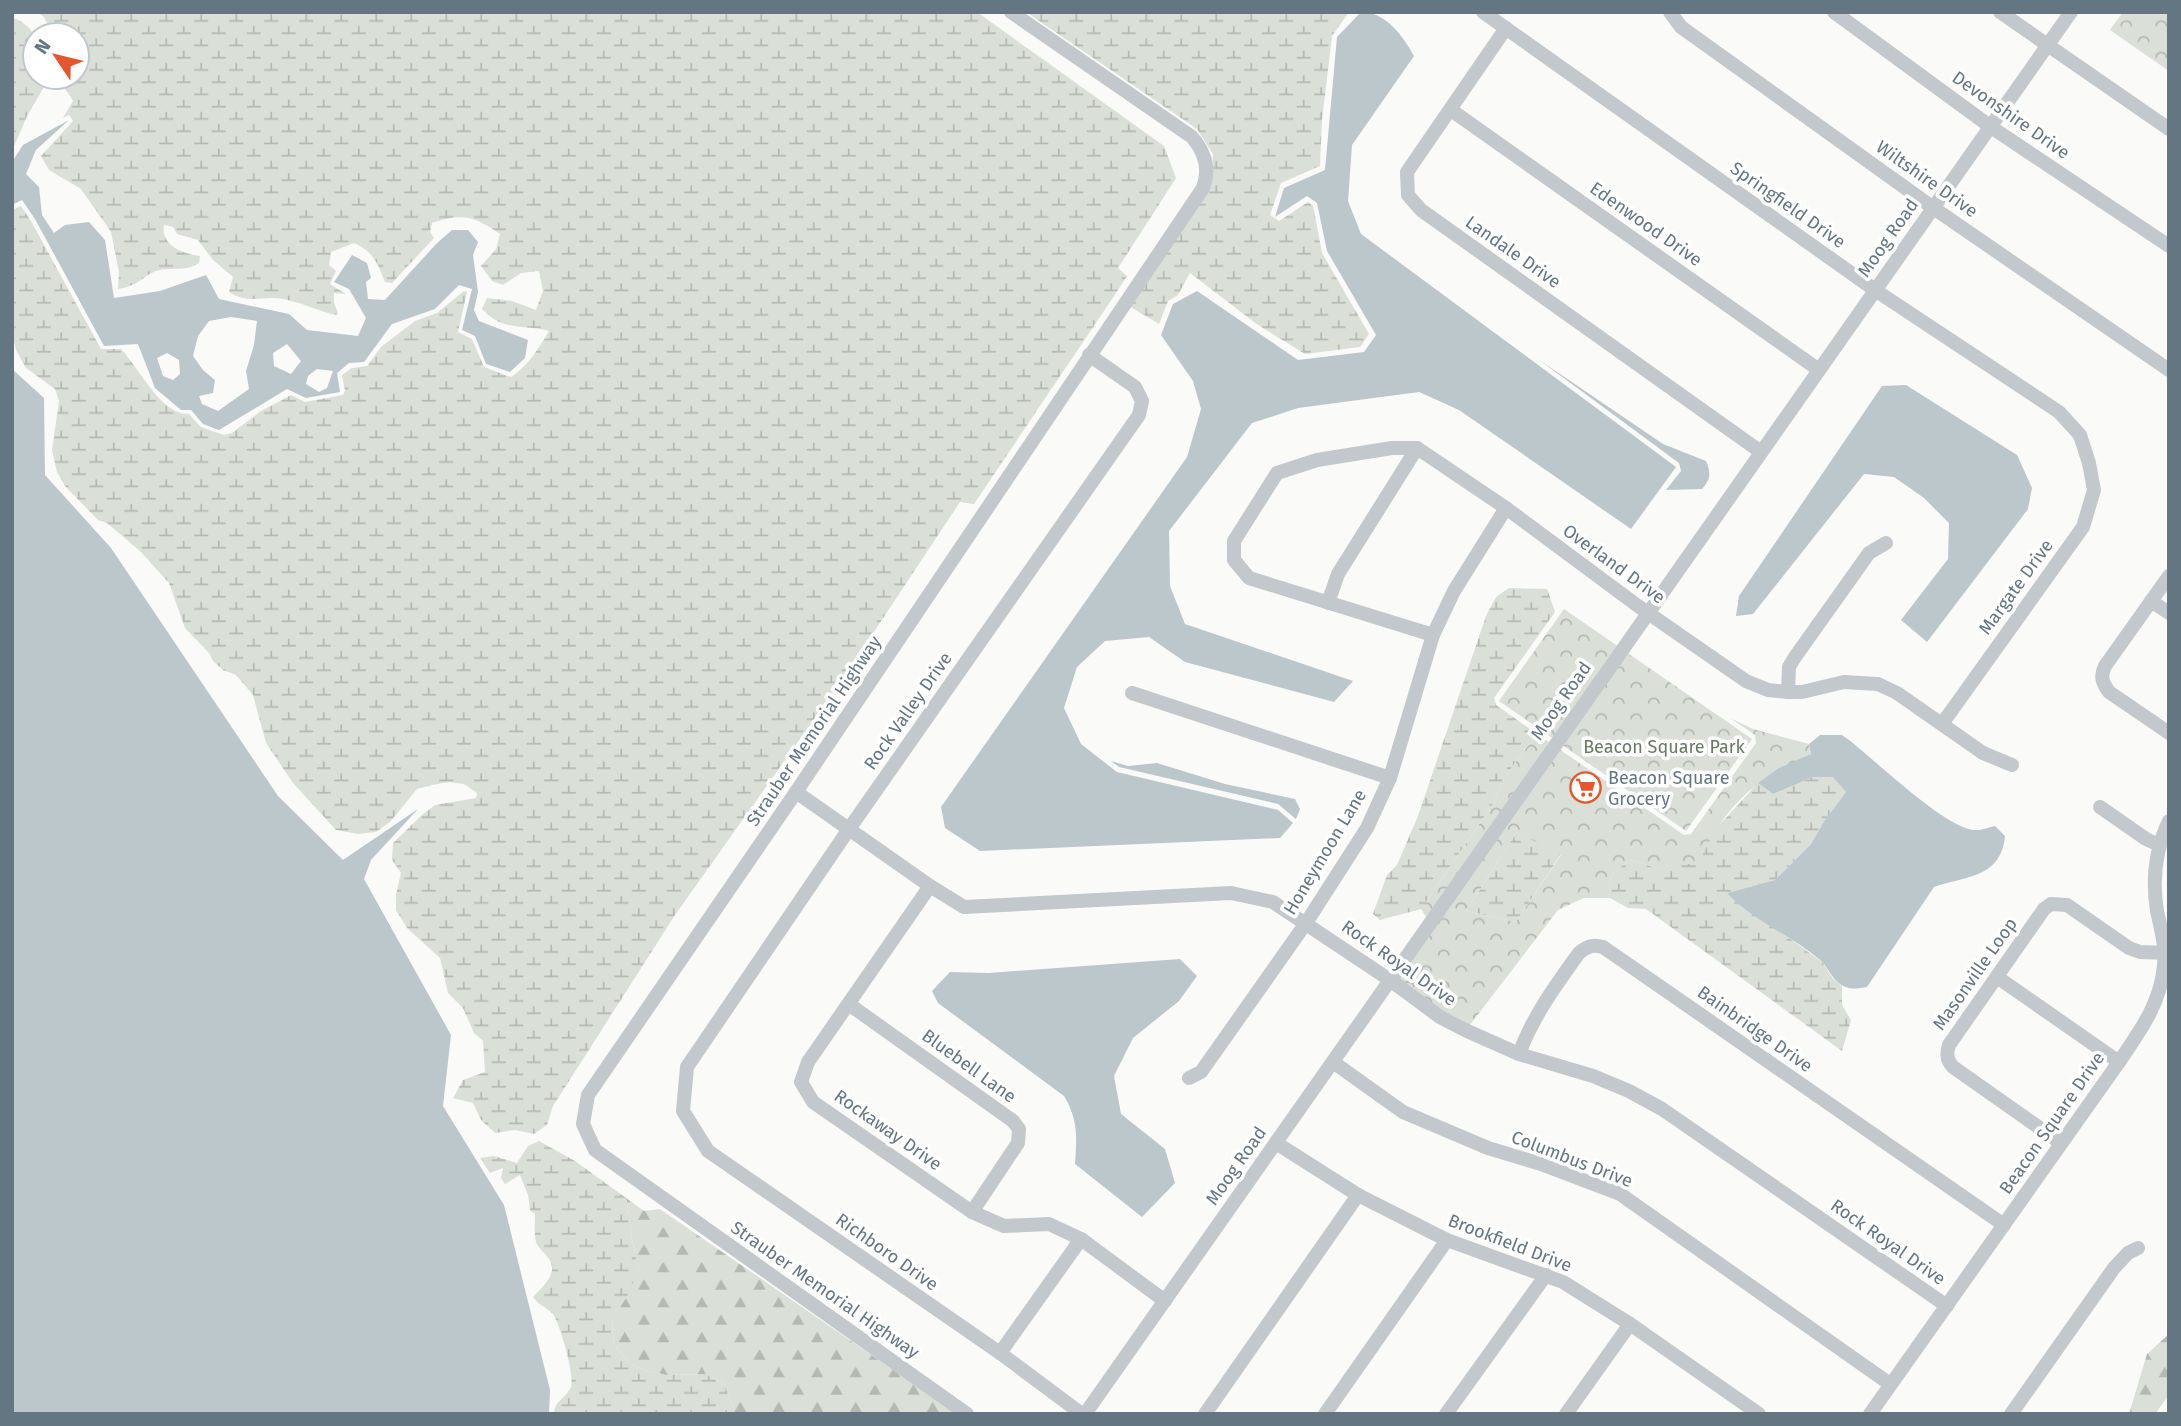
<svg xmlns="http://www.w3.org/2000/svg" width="2181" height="1426" font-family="'Fira Sans',sans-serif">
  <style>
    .forest { fill: url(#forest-firs) }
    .wetland { fill: url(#wetland-marsh) }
    .park { fill: url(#park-crowns); fill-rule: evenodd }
    .water { fill: #bbc7cb; fill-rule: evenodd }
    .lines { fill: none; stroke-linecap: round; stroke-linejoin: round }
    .minor { stroke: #c3c8cc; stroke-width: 14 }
    .labels { text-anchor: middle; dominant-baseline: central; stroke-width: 7; stroke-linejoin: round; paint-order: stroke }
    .street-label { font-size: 18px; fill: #657683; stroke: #fff }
    .park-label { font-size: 18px; fill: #687a64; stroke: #fff }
    .poi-label { font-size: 18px; fill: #657683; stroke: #fff; text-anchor: start }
  </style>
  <defs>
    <pattern id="forest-firs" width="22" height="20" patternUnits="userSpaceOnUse" patternTransform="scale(1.75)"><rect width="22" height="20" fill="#dadfd7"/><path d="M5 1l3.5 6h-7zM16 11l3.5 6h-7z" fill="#b4b9b4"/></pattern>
    <pattern id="wetland-marsh" width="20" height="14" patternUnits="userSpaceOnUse" patternTransform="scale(1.75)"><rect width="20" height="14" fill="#dadfd7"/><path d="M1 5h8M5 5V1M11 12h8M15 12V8" fill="none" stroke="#b4b9b4"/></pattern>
    <pattern id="park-crowns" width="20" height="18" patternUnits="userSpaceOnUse" patternTransform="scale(1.75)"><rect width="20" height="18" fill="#dadfd7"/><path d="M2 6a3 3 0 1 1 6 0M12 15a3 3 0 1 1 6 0" fill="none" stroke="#b4b9b4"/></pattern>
  </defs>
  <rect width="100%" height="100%" fill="#fafaf8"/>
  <g class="forest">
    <path d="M 626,1198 L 644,1211 L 660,1209 L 957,1414 L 735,1414 L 724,1383 L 705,1374 L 666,1375 L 645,1370 L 630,1364 L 614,1344 L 612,1321 L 639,1268 C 631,1246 631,1221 626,1198 Z"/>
    <polygon points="2169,1334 2169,1395 2155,1414 2129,1414 2147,1354"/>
  </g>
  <g class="wetland">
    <path d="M 38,12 L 977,12 L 1164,146 L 1176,178 L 1118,268 L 1127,276 L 1114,296 L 974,504 L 960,502 L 844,677 L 675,915 L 553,1106 L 547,1125 L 534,1134 L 515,1130 L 495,1133 L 481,1120 L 473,1103 L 453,1098 L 463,1080 L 485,1072 L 483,1041 L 474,1033 L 463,1008 L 448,993 L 440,958 L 407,928 L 396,910 L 396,895 L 401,873 L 392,860 L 393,843 L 423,814 L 435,805 L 476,798 L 477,793 L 464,784 L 449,782 L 432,785 L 417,789 L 390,822 L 376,832 L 358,834 L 336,830 L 293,783 L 266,743 L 253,695 L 236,675 L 223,670 L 213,661 L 209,653 L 185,628 L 169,583 L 140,551 L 107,523 L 98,520 L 65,486 L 57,472 L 52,450 L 59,401 L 55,389 L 26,368 L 16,350 L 12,333 L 12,210 L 21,206 L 31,221 L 101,349 L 121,349 C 139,368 161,415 189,414 L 201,427 L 224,435 L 232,433 L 261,411 L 291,395 L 305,402 L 343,395 L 345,391 L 342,375 L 352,368 L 367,366 L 381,347 L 415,321 L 437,313 L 464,291 L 467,292 L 458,332 L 472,339 L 484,367 L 511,377 C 528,366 539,348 549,331 C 523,324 503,332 482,309 L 487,298 L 512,301 L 536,310 L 543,291 L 539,271 L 521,273 L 503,285 L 492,281 L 481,266 L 496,249 L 500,234 C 474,216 462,213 432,223 L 430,232 L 434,238 L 392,283 L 385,282 C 378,264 373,251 354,243 L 331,252 L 329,265 L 336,271 L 330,284 L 346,294 L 334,293 L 334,303 L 338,313 L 336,315 C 318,311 301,302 283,299 C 264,295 249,305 229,292 L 233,277 L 213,260 L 198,240 L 177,234 L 173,227 L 164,225 C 160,245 183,254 200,256 L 199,263 C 184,272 176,267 160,270 C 143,274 140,286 118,289 L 119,272 L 111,232 L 81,189 L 49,170 L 41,156 L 73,121 L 69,115 L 63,118 L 73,101 C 69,92 60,86 59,77 L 77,77 L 77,35 L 53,35 L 44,17 Z"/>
    <polygon points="1026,12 1349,12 1332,36 1322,120 1320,166 1281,183 1270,215 1279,221 1308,202 1313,205 1322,253 1369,334 1360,347 1305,354 1258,325 1190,273 1178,295 1168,301 1159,324 1129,306 1211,181 1213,154 1197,129"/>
    <path d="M 12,17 C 44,31 35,47 35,77 L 44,77 L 44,87 L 27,116 L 12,151 Z"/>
    <polygon points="1509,588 1547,589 1555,612 1494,698 1496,705 1537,734 1503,779 1493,804 1421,909 1380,920 1373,914 1387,875 1397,865 1418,816 1486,616 1496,597"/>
    <path d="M 1813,777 L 1834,777 L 1846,792 L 1823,823 L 1811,844 L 1775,880 L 1727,893 L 1822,962 L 1834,980 L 1842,986 L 1842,1005 L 1851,1020 L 1842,1051 L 1646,909 L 1628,908 L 1610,898 C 1606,878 1615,868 1632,860 L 1656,868 L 1699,862 L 1712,833 L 1758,783 L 1773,794 Z"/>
    <polygon points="1517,832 1561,854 1516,922 1466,911"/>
    <path d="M 539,1141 L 575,1161 L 626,1198 C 631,1221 631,1246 639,1268 L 629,1293 L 612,1321 L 614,1344 L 630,1364 L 645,1370 L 666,1375 L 705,1374 L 724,1383 L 735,1414 L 554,1414 C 554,1401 566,1398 571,1387 C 575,1376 560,1324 553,1314 C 547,1307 539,1306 533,1297 C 542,1287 559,1274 549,1259 C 545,1252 539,1250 536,1242 C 534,1233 535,1222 535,1214 L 530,1210 L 528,1195 L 520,1175 L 505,1184 L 501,1178 L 503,1168 L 490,1173 L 480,1158 L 494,1156 L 517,1163 L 528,1146 Z"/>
  </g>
  <g class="park">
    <polygon points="2123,12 2169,12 2169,71 2110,30"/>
    <polygon points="1564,609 1752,739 1686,831 1499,701"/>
    <path d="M 1730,718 L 1753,729 L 1809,744 L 1811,754 C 1755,779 1724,806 1699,863 L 1656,868 L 1632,860 C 1615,868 1606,878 1610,898 L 1584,898 L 1558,910 L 1466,1030 L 1395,983 L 1559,749 L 1684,835 L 1691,834 L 1756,743 L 1755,735 ZM 1517,832 L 1561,855 L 1516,922 L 1466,911 Z"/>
    <polygon points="1537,734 1549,742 1427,918 1421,909 1493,804 1503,779"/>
  </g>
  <g class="water">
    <path d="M 1361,12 C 1386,12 1403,36 1414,56 L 1352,145 L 1348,201 L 1361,234 L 1676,467 L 1631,529 L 1459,410 L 1419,392 L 1298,408 L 1252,423 L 1169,531 L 1170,586 L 1185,624 L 1353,681 L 1334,702 L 1185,662 L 1149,637 L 1105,641 L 1077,667 L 1064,708 L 1081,744 L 1117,772 L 1278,810 L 1293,823 L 1280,838 L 980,851 L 945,828 L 941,807 L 1187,457 L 1201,409 L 1193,381 L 1161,335 L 1173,304 L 1197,291 L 1298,360 L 1364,352 L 1376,335 L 1327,251 L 1317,203 L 1307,196 L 1275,217 L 1284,188 L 1325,170 L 1337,37 Z"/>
    <path d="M 69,120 L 36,150 L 26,174 L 39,187 L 42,215 L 54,233 L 65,225 L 89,222 L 105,240 L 114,298 L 160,291 L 206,275 L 219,299 L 289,314 L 307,330 L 358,336 L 366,318 L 349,289 L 334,282 L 352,255 L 367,263 L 371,278 L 366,282 L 368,299 L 385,300 L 437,243 L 452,230 L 468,230 L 478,242 L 473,255 L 478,292 L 474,310 L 479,321 L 528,340 L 525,358 L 510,372 L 486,364 L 475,336 L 462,330 L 472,289 L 459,285 L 435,309 L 392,324 L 364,362 L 349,363 L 337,373 L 340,392 L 306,398 L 287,389 L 219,430 L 203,424 L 191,410 L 181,410 L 155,388 L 138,344 L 104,346 L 35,219 L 22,200 L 12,205 L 12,162 L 23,145 ZM 231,317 L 257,321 L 254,345 L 246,371 L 249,389 L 218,411 L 202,404 L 199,396 L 213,393 L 215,380 L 203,370 L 193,356 L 198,336 L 209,321 ZM 287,344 L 301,361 L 291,374 L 274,366 L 273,353 ZM 167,353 L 179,360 L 180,374 L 173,380 L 163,376 L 157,358 ZM 317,369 L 333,371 L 327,388 L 319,392 L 306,384 L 308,376 Z"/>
    <path d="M 1538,359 L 1663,444 L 1706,461 C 1711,473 1711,479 1702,489 L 1666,490 L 1681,471 L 1679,463 Z"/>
    <polygon points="12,369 44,398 45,475 111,548 278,796 343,860 418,809 371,860 364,879 451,1035 443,1106 504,1205 550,1390 549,1414 12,1414"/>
    <polygon points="1906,385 2017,455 2032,488 2028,509 1927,642 1901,620 1948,559 1949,523 1924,498 1894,477 1864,474 1753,614 1736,616 1739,596 1882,386"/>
    <path d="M 1820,735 L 1842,735 C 1871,755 1942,827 1974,830 C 1980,831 1989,827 1995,826 L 2005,836 C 2001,878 1966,876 1934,887 L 1867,987 C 1860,988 1852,990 1846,987 C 1832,982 1830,969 1820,960 C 1791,935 1753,921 1727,893 L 1775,880 L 1811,844 L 1823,823 L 1846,792 L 1833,777 L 1813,777 L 1773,794 L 1758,783 L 1779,768 L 1811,754 L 1809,744 Z"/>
    <polygon points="1111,761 1128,766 1157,763 1225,784 1295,799 1300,809 1296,819 1278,804 1119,767"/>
    <path d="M 1180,959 L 1197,976 L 1179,1001 L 1133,1038 L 1114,1076 L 1121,1114 L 1165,1149 L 1175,1183 L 1142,1217 L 1075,1164 C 1077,1137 1078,1119 1064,1096 L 938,1003 L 932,991 L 950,972 L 989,973 Z"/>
  </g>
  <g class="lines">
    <g class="minor">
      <polyline points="1483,12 1875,290 2059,412 2080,435 2089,463 2094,490 2083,527 1942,724"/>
      <polyline points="1670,12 1681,27 1932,207 2169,370"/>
      <polyline points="1834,12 1991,127 2169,246"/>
      <polyline points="2000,12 2169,129"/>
      <polyline points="1506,28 1407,172 1408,195 1421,210 1761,452"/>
      <polyline points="1451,110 1819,370"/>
      <path d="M 2169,576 L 2105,666 C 2100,677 2102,682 2109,692 L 2169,733"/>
      <polyline points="2151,601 2169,613"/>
      <polyline points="1328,603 1338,574 1417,448"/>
      <polyline points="1433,635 1249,578 1234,560 1234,541 1277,473 1317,460 1392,448 1417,448 1506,508 1638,606 1746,681 1768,690 1788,692 1802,692 1844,682 1878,684 1897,693 1983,753 2012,765"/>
      <polyline points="1788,692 1789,667 1795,657 1869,553 1886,543"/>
      <polyline points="1132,693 1390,778"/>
      <polyline points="796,792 930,886 964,907 1231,893 1273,902 1390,980 1440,1017 1465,1030 1519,1054 1593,1076 1629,1091 1662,1109 1947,1306"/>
      <polyline points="2100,807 2146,839 2159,845"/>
      <polyline points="930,886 808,1062 801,1082 813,1102 972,1212 1004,1226 1049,1224 1081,1239 1165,1301"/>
      <polyline points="1997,977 2119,1062"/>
      <polyline points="850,1005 1013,1121 1019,1129 1018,1143 972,1212"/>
      <path d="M 1519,1054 C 1533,1016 1556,985 1579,953 C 1588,946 1593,944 1603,947 L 2004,1225"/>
      <polyline points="1333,1062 1403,1112 1488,1148 1541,1164 1620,1194 1890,1384"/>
      <polyline points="1189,1078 1201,1072 1306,923 1367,828 1390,778 1433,635 1454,591 1506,508"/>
      <polyline points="1276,1143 1358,1195 1447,1240 1563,1282 1630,1324 1759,1414"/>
      <path d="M 2061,1143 L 1953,1067 C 1947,1060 1946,1055 1949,1045 L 2044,909 L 2051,904 L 2067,905 L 2129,948 L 2140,952 L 2169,953"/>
      <polyline points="1000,1353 1081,1239"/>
      <path d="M 967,1414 L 595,1150 L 583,1124 L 588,1095 L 796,792 L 1203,188 C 1210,169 1205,152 1192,137 L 1011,12"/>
      <polyline points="1082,1414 1000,1353 708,1151 683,1111 687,1067 849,829 1139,415 1142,401 1135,387 1089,355"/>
      <polyline points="1085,1414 2071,12"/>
      <polyline points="1205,1414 1358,1195"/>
      <polyline points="1325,1414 1447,1240"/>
      <polyline points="1446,1414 1546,1275"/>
      <polyline points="1566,1414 1630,1324"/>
      <path d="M 1870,1414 L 2119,1062 C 2140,1031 2161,1003 2164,965 C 2166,946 2161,929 2157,911 C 2152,880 2155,850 2169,821"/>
      <polyline points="2011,1414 2114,1268 2128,1253 2138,1248"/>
    </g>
  </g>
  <defs>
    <symbol id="supermarket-ring" viewBox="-11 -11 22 22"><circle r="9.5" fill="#fff" stroke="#e4572e" stroke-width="1.5"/><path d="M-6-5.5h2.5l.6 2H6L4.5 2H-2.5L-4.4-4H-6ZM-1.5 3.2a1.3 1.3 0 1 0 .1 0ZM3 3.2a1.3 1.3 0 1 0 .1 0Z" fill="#e4572e"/></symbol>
  </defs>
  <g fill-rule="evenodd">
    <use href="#supermarket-ring" x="1568" y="770" width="35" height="35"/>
  </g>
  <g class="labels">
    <g class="street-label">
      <text transform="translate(2011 115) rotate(35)">Devonshire Drive</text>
      <text transform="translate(1927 179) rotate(35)">Wiltshire Drive</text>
      <text transform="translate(1788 205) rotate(35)">Springfield Drive</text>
      <text transform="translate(1646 224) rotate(35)">Edenwood Drive</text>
      <text transform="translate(1888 238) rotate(-55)">Moog Road</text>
      <text transform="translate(1513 252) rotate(35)">Landale Drive</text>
      <text transform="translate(1614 564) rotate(36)">Overland Drive</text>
      <text transform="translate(2016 587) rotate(-54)">Margate Drive</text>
      <text transform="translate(1561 701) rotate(-55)">Moog Road</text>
      <text transform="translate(908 711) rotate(-55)">Rock Valley Drive</text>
      <text transform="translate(814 731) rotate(-56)">Strauber Memorial Highway</text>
      <text transform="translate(1325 852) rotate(-59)">Honeymoon Lane</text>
      <text transform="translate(1399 963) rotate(35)">Rock Royal Drive</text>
      <text transform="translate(1975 974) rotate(-55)">Masonville Loop</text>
      <text transform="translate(1755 1029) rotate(35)">Bainbridge Drive</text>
      <text transform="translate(969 1066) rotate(36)">Bluebell Lane</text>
      <text transform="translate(2052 1123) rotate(-55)">Beacon Square Drive</text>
      <text transform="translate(888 1130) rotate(35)">Rockaway Drive</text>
      <text transform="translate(1572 1159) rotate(21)">Columbus Drive</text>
      <text transform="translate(1236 1166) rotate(-55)">Moog Road</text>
      <text transform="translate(1888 1242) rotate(35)">Rock Royal Drive</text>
      <text transform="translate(1510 1243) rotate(21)">Brookfield Drive</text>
      <text transform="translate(887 1252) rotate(35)">Richboro Drive</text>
      <text transform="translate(825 1290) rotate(35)">Strauber Memorial Highway</text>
    </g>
    <g class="park-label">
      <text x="1664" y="747">Beacon Square Park</text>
    </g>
    <g class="poi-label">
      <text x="1608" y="778">Beacon Square<tspan x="1608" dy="21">Grocery</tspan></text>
    </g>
  </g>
  <rect width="2181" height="1426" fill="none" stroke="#657683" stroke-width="28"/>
  <g transform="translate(56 56) rotate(305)"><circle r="33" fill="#ffffff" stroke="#c1c8cd" stroke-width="2"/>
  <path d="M0-5L12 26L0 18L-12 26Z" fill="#e4572e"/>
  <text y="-10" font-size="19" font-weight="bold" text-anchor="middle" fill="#657683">N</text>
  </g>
</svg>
